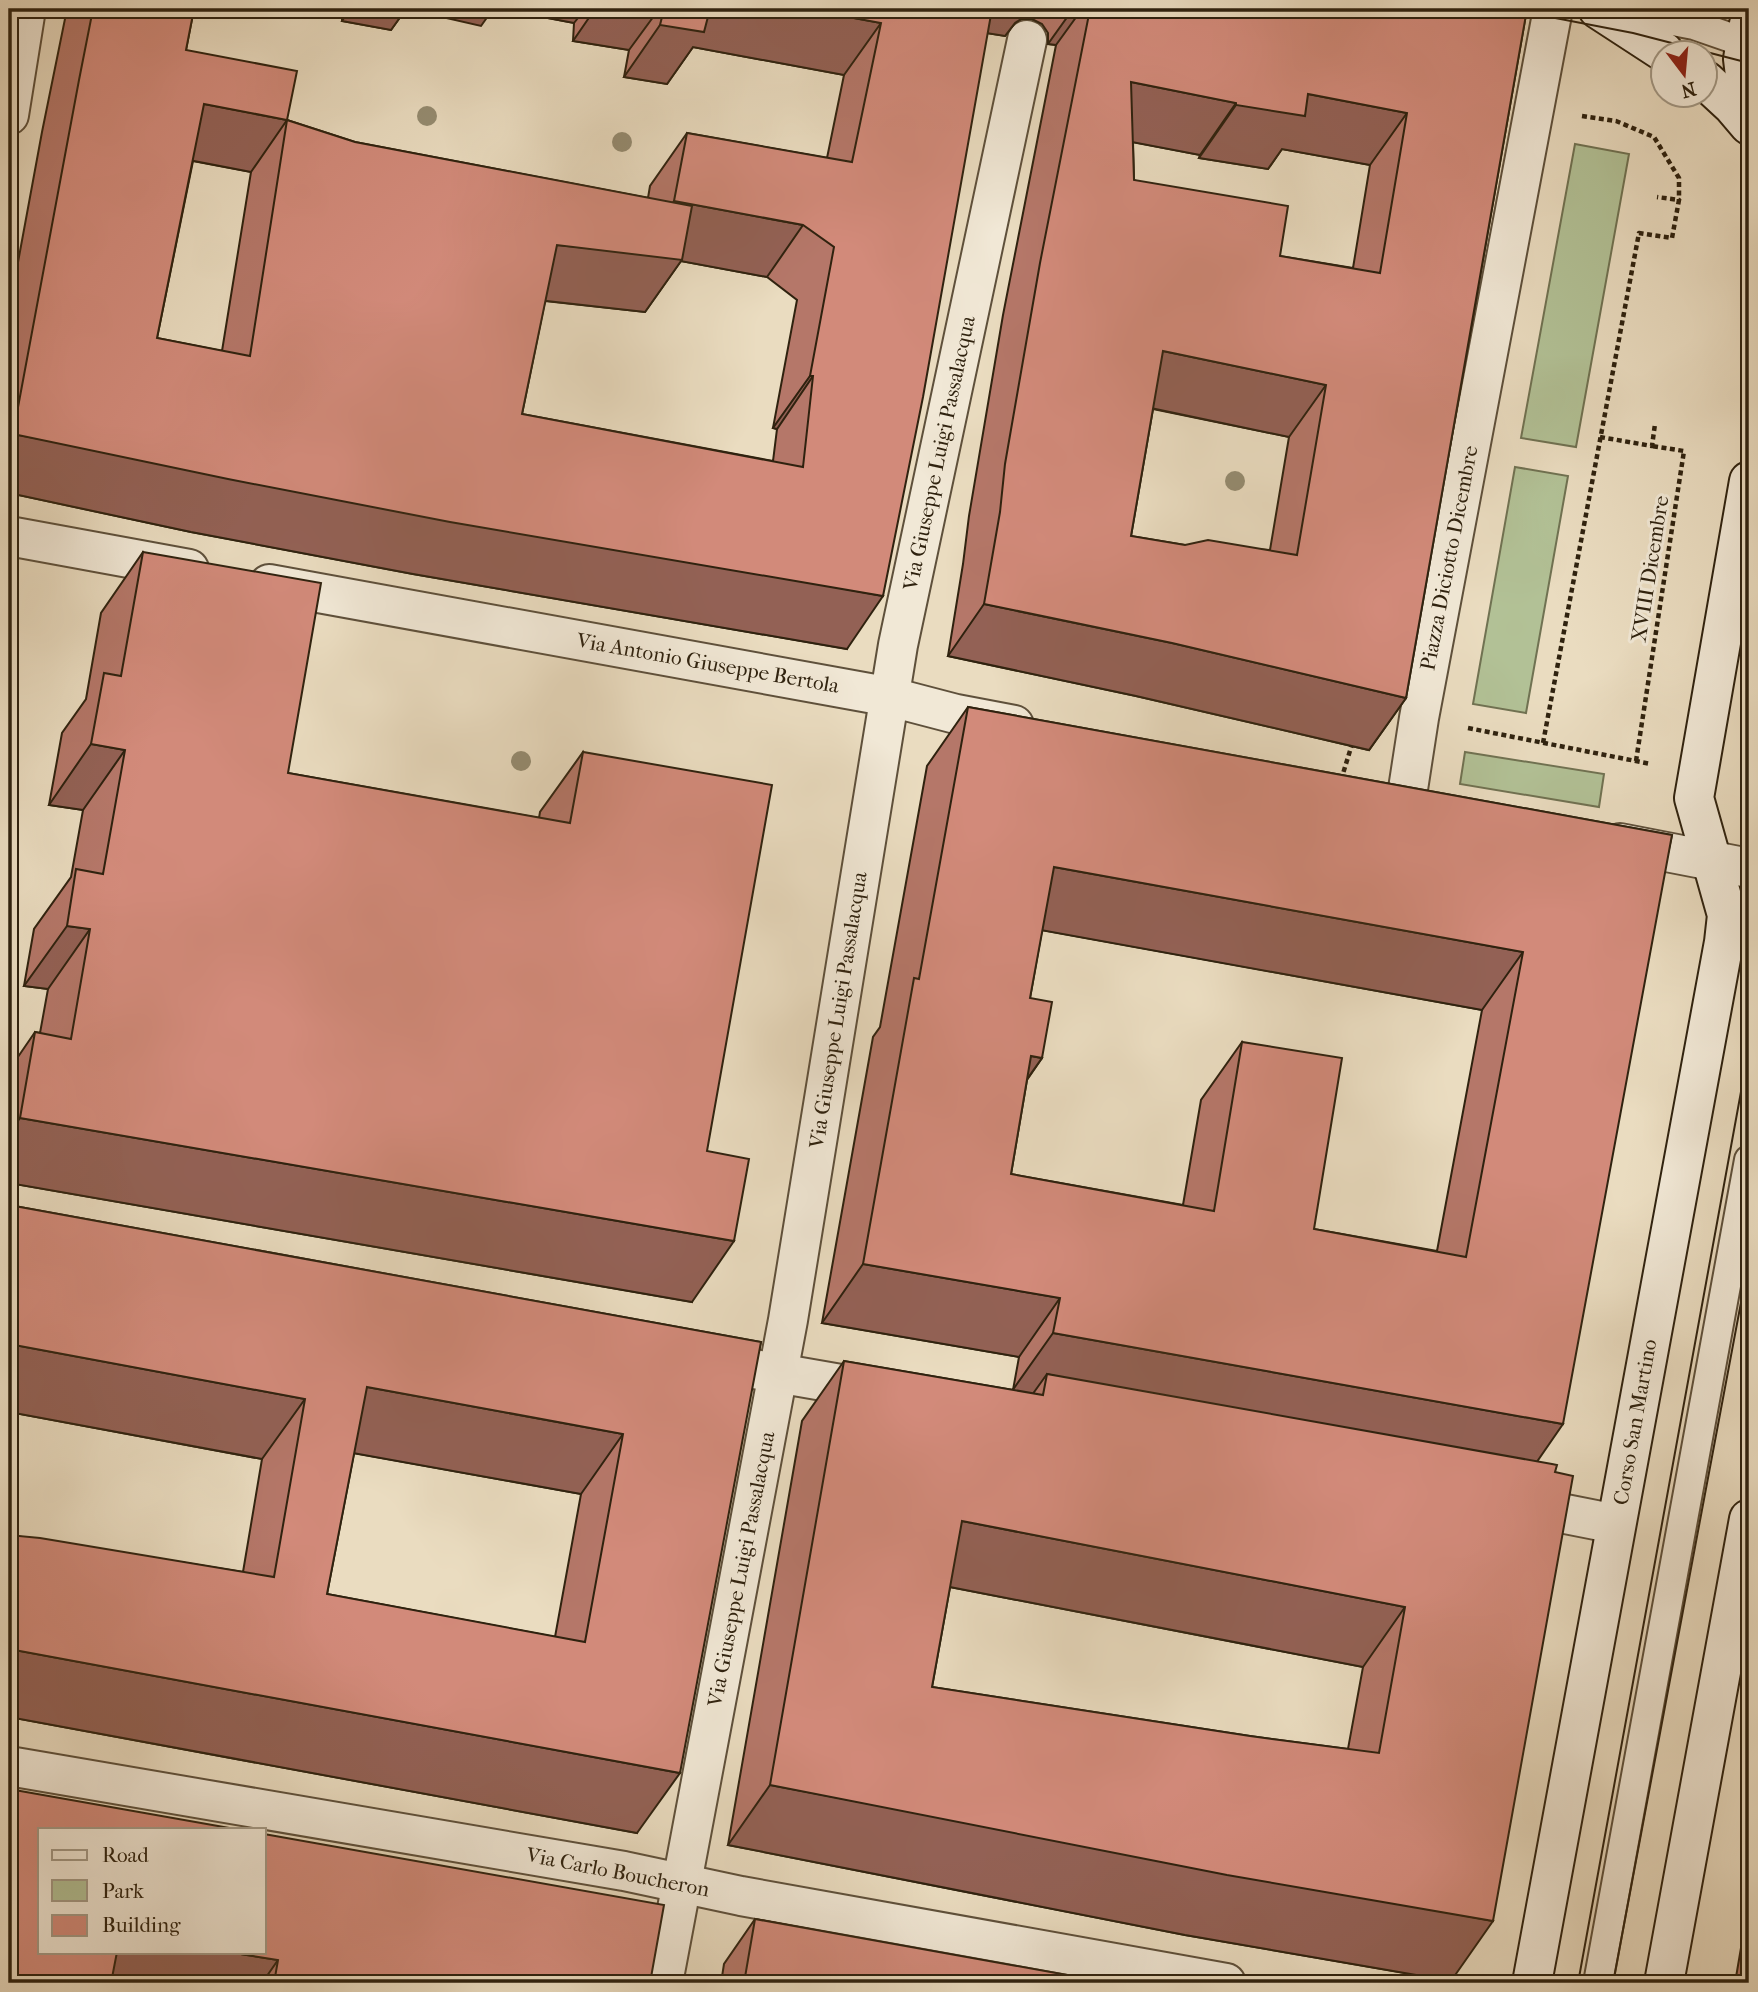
<svg xmlns="http://www.w3.org/2000/svg" width="1758" height="1992" font-family="'IM FELL French Canon',serif">
  <style>
    .green { fill: #b2c196; stroke: #707252; stroke-width: 2 }
    .lines { fill: none; stroke-linecap: round; stroke-linejoin: round }
    .lane-casing { stroke: #5e503b; stroke-width: 32 }
    .street-casing { stroke: #5e503b; stroke-width: 42 }
    .secondary-casing { stroke: #2f220f; stroke-width: 42 }
    .path { stroke: #2f220f; stroke-width: 4.5; stroke-dasharray: 5 3.5; stroke-linecap: butt }
    .lane { stroke: #f1e8d6; stroke-width: 28 }
    .street { stroke: #f1e8d6; stroke-width: 38 }
    .secondary { stroke: #f1e8d6; stroke-width: 38 }
    .tram { stroke: #2f220f; stroke-width: 2 }
    .tree { fill: #958c71 }
    .wall { fill: #b57769; stroke: #2f220f; stroke-width: 2; fill-rule: evenodd }
    .shaded-wall { fill: #936155; stroke: #2f220f; stroke-width: 2 }
    .building { fill: #d28a7a; stroke: #2f220f; stroke-width: 2; fill-rule: evenodd }
    .labels { text-anchor: middle; dominant-baseline: central; stroke-width: 6; stroke-linejoin: round; paint-order: stroke }
    .street-label { font-size: 21px; fill: #2f220f; stroke: #f1e8d6 }
  </style>
  <rect width="100%" height="100%" fill="#eadcc0"/>
  <filter id="stains"><feTurbulence type="fractalNoise" baseFrequency=".00286" numOctaves="4"/><feColorMatrix values="0 0 0 0 .2 0 0 0 0 .09 0 0 0 0 .02 0 0 0 .5 -.17"/></filter>
  <radialGradient id="worn" r=".72"><stop offset=".6" stop-color="#630" stop-opacity="0"/><stop offset="1" stop-color="#630" stop-opacity=".3"/></radialGradient>
  <g class="green">
    <polygon points="1575,144 1629,154 1576,447 1521,438"/>
    <polygon points="1515,467 1568,476 1526,713 1473,704"/>
    <polygon points="1465,752 1604,774 1599,807 1460,784"/>
  </g>
  <g class="lines">
    <defs>
      <g id="lane">
        <polyline points="1611,9 1694,25 1749,44"/>
        <polyline points="1598,1983 1749,1160"/>
      </g>
      <g id="street">
        <polyline points="9,115 26,9"/>
        <polyline points="9,536 189,569"/>
        <polyline points="269,584 891,697 956,714 1014,725"/>
        <polyline points="1406,802 1419,718 1553,9"/>
        <polyline points="1620,843 1749,868"/>
        <polyline points="754,1369 881,1391"/>
        <polyline points="1515,1504 1616,1524"/>
        <polyline points="9,1766 624,1871 741,1896 1226,1983"/>
        <polyline points="663,1983 788,1320 898,645 1027,40"/>
      </g>
      <g id="secondary">
        <polyline points="1598,9 1664,52"/>
        <polyline points="1749,24 1743,59 1749,108"/>
        <polyline points="1706,81 1732,105 1749,125"/>
        <polyline points="1532,1983 1724,942 1727,915 1694,798 1749,481"/>
        <polyline points="1664,1983 1749,1519"/>
      </g>
    </defs>
    <use href="#lane" class="lane-casing"/>
    <use href="#street" class="street-casing"/>
    <use href="#secondary" class="secondary-casing"/>
    <g class="path">
      <polyline points="1582,116 1616,121 1654,137 1679,178 1679,200"/>
      <polyline points="1600,437 1652,446 1655,424"/>
      <polyline points="1468,728 1651,764"/>
      <polyline points="1543,743 1639,233 1672,238 1679,200 1657,197"/>
      <polyline points="1636,761 1684,451 1652,446"/>
      <polyline points="1341,780 1353,741"/>
    </g>
    <use href="#lane" class="lane"/>
    <use href="#street" class="street"/>
    <use href="#secondary" class="secondary"/>
    <g class="tram">
      <polyline points="1508,9 1633,33 1749,63"/>
      <polyline points="1707,9 1749,16"/>
      <polyline points="1578,1983 1749,1048"/>
      <polyline points="1613,1983 1749,1260"/>
    </g>
  </g>
  <g class="tree">
    <circle cx="427" cy="116" r="10"/>
    <circle cx="622" cy="142" r="10"/>
    <circle cx="1235" cy="481" r="10"/>
    <circle cx="521" cy="761" r="10"/>
  </g>
  <g class="wall">
    <path d="M 67,9 L 194,9 L 186,50 L 287,120 L 355,142 L 648,198 L 650,186 L 687,133 L 827,158 L 844,75 L 693,47 L 667,84 L 624,77 L 629,50 L 573,41 L 574,23 L 500,9 L 1527,9 L 1406,698 L 1369,750 L 1136,696 L 948,656 L 963,564 L 969,516 L 1003,315 L 1056,45 L 1048,44 L 1048,33 L 1042,24 L 1032,19 L 1021,19 L 1015,23 L 1005,36 L 987,33 L 847,649 L 413,574 L 191,532 L 9,493 L 9,311 L 42,132 ZM 1133,142 L 1200,155 L 1199,158 L 1268,169 L 1282,149 L 1370,165 L 1353,268 L 1280,256 L 1134,180 ZM 193,161 L 251,172 L 222,351 L 157,338 ZM 681,261 L 767,277 L 797,300 L 773,428 L 777,429 L 773,461 L 522,414 L 545,301 L 645,312 ZM 1153,409 L 1289,437 L 1270,550 L 1185,545 L 1131,536 Z"/>
    <polygon points="342,9 406,9 391,30 342,21"/>
    <polygon points="143,552 288,773 539,818 540,812 583,752 707,1151 692,1302 9,1183 9,1070 35,1032 40,1033 48,989 24,986 34,929 71,877 83,810 49,805 62,733 86,699 101,613"/>
    <path d="M 968,707 L 1672,835 L 1537,1462 L 1451,1981 L 1185,1935 L 728,1845 L 802,1421 L 844,1361 L 1013,1390 L 1019,1357 L 822,1323 L 873,1037 L 880,1027 L 927,766 ZM 1042,930 L 1482,1010 L 1437,1251 L 1314,1229 L 1242,1042 L 1201,1100 L 1183,1205 L 1011,1174 L 1027,1080 L 1042,1058 L 1030,998 ZM 950,1587 L 1363,1667 L 1348,1749 L 1250,1736 L 932,1687 Z"/>
    <path d="M 9,1205 L 761,1342 L 637,1833 L 9,1717 L 9,1535 L 243,1572 L 262,1459 L 9,1412 ZM 354,1453 L 581,1494 L 555,1637 L 327,1594 Z"/>
    <polygon points="1749,1901 1749,1983 1735,1983"/>
    <polygon points="755,1919 1094,1982 1100,1983 721,1983 724,1964"/>
    <polygon points="264,1952 650,1983 150,1983 112,1977 9,1983"/>
  </g>
  <g class="shaded-wall">
    <polygon points="350,9 406,9 391,30 342,21"/>
    <polygon points="407,9 493,9 481,26"/>
    <polygon points="500,9 585,9 574,23"/>
    <polygon points="595,9 659,9 629,50 573,41"/>
    <polygon points="703,9 805,9 881,23 844,75 693,47 667,84 624,77 660,25"/>
    <polygon points="975,9 1039,9 1032,19 1021,19 1015,23 1005,36 961,29"/>
    <polygon points="1073,9 1082,9 1056,45 1048,44"/>
    <polygon points="1131,82 1236,103 1200,155 1095,135"/>
    <polygon points="1308,94 1407,113 1370,165 1282,149 1268,169 1199,158 1236,105"/>
    <polygon points="204,104 287,120 251,172 168,156"/>
    <polygon points="674,201 803,225 767,277 681,261 645,312 520,298 557,245 637,253"/>
    <polygon points="1163,351 1326,385 1289,437 1127,403"/>
    <polygon points="810,376 813,376 777,429 773,428"/>
    <polygon points="13,434 883,596 847,649 413,574 191,532 9,493 9,440"/>
    <polygon points="984,604 1172,643 1406,698 1369,750 1136,696 948,656"/>
    <polygon points="91,744 125,750 83,810 49,805"/>
    <polygon points="1054,867 1523,952 1482,1010 1013,925"/>
    <polygon points="67,926 90,929 48,989 24,986"/>
    <polygon points="1031,1056 1042,1058 1001,1116"/>
    <polygon points="20,1118 734,1241 692,1302 9,1183 9,1134"/>
    <polygon points="863,1264 1060,1298 1019,1357 822,1323"/>
    <polygon points="1053,1333 1563,1424 1523,1482 1047,1374 1032,1395 1012,1391"/>
    <polygon points="9,1344 305,1399 262,1459 9,1412"/>
    <polygon points="367,1387 623,1434 581,1494 325,1448"/>
    <polygon points="962,1521 1405,1607 1363,1667 919,1581"/>
    <polygon points="9,1649 680,1773 637,1833 9,1717"/>
    <polygon points="770,1785 1493,1921 1451,1981 1185,1935 728,1845"/>
    <polygon points="107,1952 228,1952 278,1960 262,1983 150,1983 92,1973"/>
  </g>
  <g class="building">
    <path d="M 93,9 L 194,9 L 186,50 L 297,71 L 287,120 L 355,142 L 692,206 L 682,260 L 557,245 L 522,414 L 803,467 L 813,376 L 810,376 L 834,247 L 803,225 L 674,201 L 687,133 L 852,162 L 881,23 L 805,9 L 992,9 L 923,397 L 883,596 L 450,522 L 228,479 L 13,434 L 79,80 ZM 204,104 L 287,120 L 250,356 L 157,338 Z"/>
    <polygon points="664,9 710,9 704,32 660,25"/>
    <path d="M 1090,9 L 1527,9 L 1406,698 L 1172,643 L 984,604 L 1000,512 L 1005,464 L 1040,263 ZM 1131,82 L 1236,103 L 1236,105 L 1305,116 L 1308,94 L 1407,113 L 1380,273 L 1280,256 L 1288,206 L 1134,180 ZM 1163,351 L 1326,385 L 1297,555 L 1208,540 L 1185,545 L 1131,536 Z"/>
    <polygon points="143,552 321,583 288,773 570,823 583,752 772,785 707,1151 749,1159 734,1241 20,1118 35,1032 71,1039 90,929 67,926 76,869 103,874 125,750 91,744 104,673 121,676"/>
    <path d="M 968,707 L 1672,835 L 1563,1424 L 1053,1333 L 1060,1298 L 863,1264 L 914,978 L 919,979 ZM 1054,867 L 1523,952 L 1466,1257 L 1314,1229 L 1342,1058 L 1242,1042 L 1214,1211 L 1011,1174 L 1031,1056 L 1042,1058 L 1052,1002 L 1030,998 Z"/>
    <path d="M 9,1205 L 761,1342 L 680,1773 L 9,1649 L 9,1535 L 40,1538 L 274,1577 L 305,1399 L 9,1344 ZM 367,1387 L 623,1434 L 585,1642 L 327,1594 Z"/>
    <path d="M 844,1361 L 1043,1395 L 1047,1374 L 1552,1464 L 1557,1465 L 1555,1472 L 1573,1476 L 1493,1921 L 1227,1875 L 770,1785 ZM 962,1521 L 1405,1607 L 1379,1753 L 1250,1736 L 932,1687 Z"/>
    <polygon points="9,1789 235,1829 40,1829 40,1952 117,1952 111,1983 9,1983"/>
    <polygon points="264,1834 664,1905 650,1983 274,1983 278,1960 228,1952 264,1952"/>
    <polygon points="755,1919 1095,1980 1094,1982 1100,1983 744,1983"/>
  </g>
  <g class="labels">
    <g class="street-label">
      <text transform="translate(939 453) rotate(-78)">Via Giuseppe Luigi Passalacqua</text>
      <text transform="translate(1449 558) rotate(-79)">Piazza Diciotto Dicembre</text>
      <text transform="translate(1650 569) rotate(-81)">XVIII Dicembre</text>
      <text transform="translate(708 663) rotate(10)">Via Antonio Giuseppe Bertola</text>
      <text transform="translate(838 1010) rotate(-81)">Via Giuseppe Luigi Passalacqua</text>
      <text transform="translate(1635 1422) rotate(-80)">Corso San Martino</text>
      <text transform="translate(741 1569) rotate(-79)">Via Giuseppe Luigi Passalacqua</text>
      <text transform="translate(618 1872) rotate(11)">Via Carlo Boucheron</text>
    </g>
  </g>
  <rect width="1758" height="1992" fill="none" stroke="#eadcc0" stroke-width="35"/>
  <rect x="10" y="10" width="1737" height="1971" fill="none" stroke="#2f220f" stroke-width="3.5"/>
  <rect x="18" y="18" width="1723" height="1957" fill="none" stroke="#2f220f" stroke-width="2"/>
  <rect x="38" y="1828" width="228" height="126" fill="#f1e8d6" stroke="#a39986" stroke-width="2"/>
  <rect x="52" y="1850" width="35" height="10" fill="#f1e8d6" stroke="#a39986" stroke-width="2"/>
  <text x="102" y="1862" font-size="21" fill="#2f220f">Road</text>
  <rect x="52" y="1880" width="35" height="21" fill="#b2c196" stroke="#a39986" stroke-width="2"/>
  <text x="102" y="1898" font-size="21" fill="#2f220f">Park</text>
  <rect x="52" y="1915" width="35" height="21" fill="#d28a7a" stroke="#a39986" stroke-width="2"/>
  <text x="102" y="1932" font-size="21" fill="#2f220f">Building</text>
  <g transform="translate(1684 74) rotate(164)"><circle r="33" fill="#f1e8d6" stroke="#a39986" stroke-width="2"/>
  <path d="M0-5L12 26L0 18L-12 26Z" fill="#8f2418"/>
  <text y="-10" font-size="19" font-weight="bold" text-anchor="middle" fill="#2f220f">N</text>
  </g>
  <rect width="100%" height="100%" filter="url(#stains)"/>
  <rect width="100%" height="100%" fill="url(#worn)"/>
</svg>
